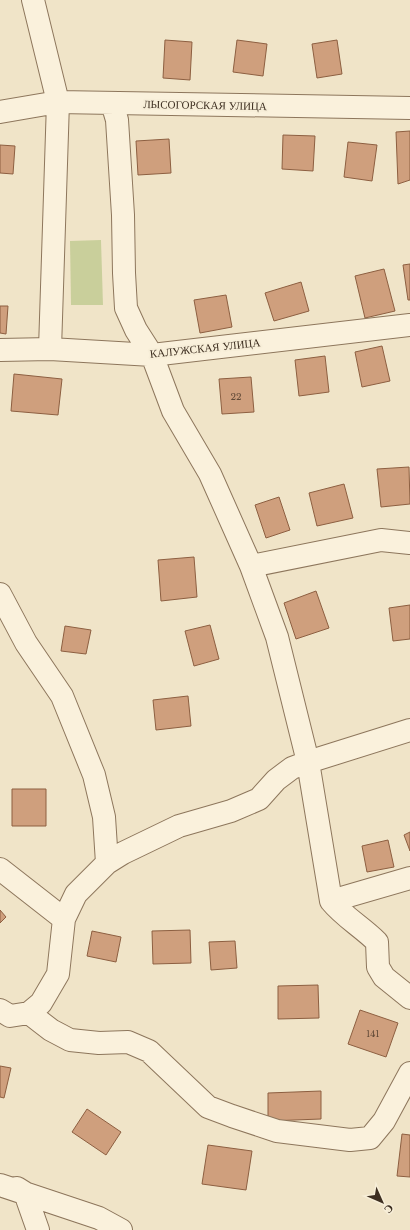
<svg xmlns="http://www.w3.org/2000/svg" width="410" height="1230" font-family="'Libre Baskerville',serif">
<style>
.green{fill:#c9cf9b}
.building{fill:#cf9f7d;stroke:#8d5f41}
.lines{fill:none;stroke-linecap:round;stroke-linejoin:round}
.minor-casing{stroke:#8d765c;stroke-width:24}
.minor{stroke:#faf1dc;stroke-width:22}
.labels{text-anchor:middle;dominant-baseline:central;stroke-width:4;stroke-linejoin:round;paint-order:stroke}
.number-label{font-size:9px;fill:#624a37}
.street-label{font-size:11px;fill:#3d2e20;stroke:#f7eed8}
</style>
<rect width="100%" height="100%" fill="#f0e4c8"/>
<path class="green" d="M101 240 103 305H71L70 241Z"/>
<path class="building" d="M165 40 192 42 190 80 163 78Z
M237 40 267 44 263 76 233 72Z
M337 40 342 74 317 78 312 44Z
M410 131V180L398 184 396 132Z
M283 135 315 136 313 171 282 169Z
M169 139 171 173 138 175 136 141Z
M348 142 377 145 372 181 344 177Z
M0 145 15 146 13 174 0 173Z
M410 264V300H408L403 265Z
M384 269 395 311 365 318 355 276Z
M301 282 309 311 274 321 265 293Z
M226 295 232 327 200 333 194 300Z
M0 306H8L6 334 0 333Z
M382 346 390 381 362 387 355 352Z
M325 356 329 392 299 396 295 360Z
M14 374 62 379 58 415 11 411Z
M251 377 254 412 222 414 219 379Z
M409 467 410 504 381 507 377 469Z
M344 484 353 518 317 526 309 493Z
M279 497 290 530 266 538 255 505Z
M194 557 197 597 161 601 158 560Z
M316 591 329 628 296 639 284 603Z
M410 605V639L393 641 389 608Z
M210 625 219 659 194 666 185 631Z
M65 626 91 630 86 654 61 651Z
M188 696 191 726 156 730 153 700Z
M12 789H46V826H12Z
M410 832V851L404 835Z
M388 840 394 867 367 872 362 846Z
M0 910 6 917 0 923Z
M190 930 191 963 153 964 152 931Z
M92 931 121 937 116 962 87 956Z
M235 941 237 968 211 970 209 942Z
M318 985 319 1018 278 1019V986Z
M360 1010 398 1023 386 1057 348 1044Z
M0 1066 11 1068 4 1098 0 1097Z
M321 1091V1119L268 1121V1093Z
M87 1109 121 1132 106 1155 72 1132Z
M402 1134 410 1135V1177L397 1176Z
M208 1145 252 1151 246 1190 202 1184Z"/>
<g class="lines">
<defs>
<path id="minor" d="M33 0 58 102 50 349
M112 103 117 120 123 215 124 273 126 308 136 330 152 355 173 411 210 474 251 566 277 637 308 762 331 901C344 917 362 927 377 942L378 967 384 977 410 998
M0 112 58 102 410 108
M0 350 50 349 152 355 410 325
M251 566 381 540 410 543
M0 594 26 643 62 696 94 775 104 817 107 863
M0 869 64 919
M331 901 410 878
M0 1010 10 1016 29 1013 41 1003 58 974 64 919 76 894 107 863 123 853 179 826 231 811 259 799 276 780 292 768 308 762 410 730
M29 1013 51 1030 70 1040 99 1043 128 1042 149 1051 208 1107 232 1116 277 1131 350 1140 370 1138 384 1121 410 1073
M0 1185 99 1218 121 1230
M17 1188 25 1193 38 1230"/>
</defs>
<use href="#minor" class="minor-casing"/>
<use href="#minor" class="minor"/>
</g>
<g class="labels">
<g class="number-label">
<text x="236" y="396">22</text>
<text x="373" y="1033">141</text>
</g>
<g class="street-label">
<text transform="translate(205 105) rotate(1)">ЛЫСОГОРСКАЯ УЛИЦА</text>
<text transform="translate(205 348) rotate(-6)">КАЛУЖСКАЯ УЛИЦА</text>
</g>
</g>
<g transform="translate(382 1202) rotate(135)" stroke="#f7eed8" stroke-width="3" paint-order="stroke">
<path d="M0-3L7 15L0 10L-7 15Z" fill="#3d2e20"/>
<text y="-6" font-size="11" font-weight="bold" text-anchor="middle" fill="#3d2e20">С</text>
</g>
</svg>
